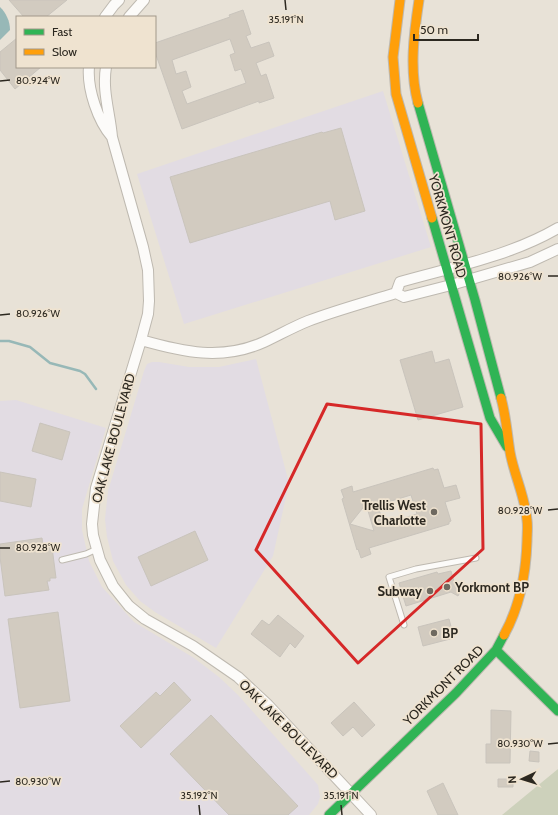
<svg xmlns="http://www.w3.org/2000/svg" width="558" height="815" font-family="Cabin,sans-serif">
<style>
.industrial{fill:#e2dce3}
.green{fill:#cdd1bb}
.water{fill:#97b8b7}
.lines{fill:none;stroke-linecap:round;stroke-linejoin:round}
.stream{stroke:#97b8b7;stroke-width:2.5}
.building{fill:#d2cbc0;stroke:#c9c4bc;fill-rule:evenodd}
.lane-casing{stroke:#beb9b0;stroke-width:7}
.street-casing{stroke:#beb9b0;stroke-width:12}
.fast-casing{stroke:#beb9b0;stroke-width:11}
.slow-casing{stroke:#beb9b0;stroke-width:11}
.lane{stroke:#fcfbf9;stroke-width:5}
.street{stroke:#fcfbf9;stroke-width:10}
.fast{stroke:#30b455;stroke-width:9}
.slow{stroke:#ff9f0a;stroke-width:9}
.marked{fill:none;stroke:#d62828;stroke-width:3;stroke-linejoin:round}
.ticks{fill:none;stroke:#2c2820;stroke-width:1.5}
.poi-dot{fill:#6e6960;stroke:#efe3d0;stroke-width:1.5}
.labels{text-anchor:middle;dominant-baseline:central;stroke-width:3.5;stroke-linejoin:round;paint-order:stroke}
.street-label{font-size:13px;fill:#2c2820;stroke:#efe3d0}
.poi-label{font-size:13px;font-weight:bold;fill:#2c2820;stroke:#efe3d0;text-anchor:end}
.ticks-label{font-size:10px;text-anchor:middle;fill:#2c2820;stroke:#efe3d0;stroke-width:3.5;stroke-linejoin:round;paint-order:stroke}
</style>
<rect width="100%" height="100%" fill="#e8e2d7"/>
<path class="industrial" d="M383 91 431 247 184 324 137 174Z
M256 359 289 483 273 556 216 648 155 612 140 601 126 585 113 561 107 537 105 519 108 491 144 371 147 364 152 362H159L189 367H219Z
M16 400 106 428 82 509V530L89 561 102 587 134 622 194 658 219 677 238 695 318 785 320 797 318 804 309 815H0V401Z"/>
<path class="green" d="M558 769V815H502Z"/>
<path class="water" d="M0 7C6 13 10 21 10 30L0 40Z"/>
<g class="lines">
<path class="stream" d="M0 341H9L30 347 50 363 80 371 85 374 96 389"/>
</g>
<path class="building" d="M9 0H67L46 17H24Z
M243 10 251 34 246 36 251 48 269 42 274 56 256 63 261 76 266 74 274 98 259 103V101L182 129 155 52V43L230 17 229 15ZM230 39 235 53 230 55 235 71 241 69 246 83 187 104 182 91 191 87 186 71 176 74 172 60Z
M17 38V67H41L15 89 0 70V52Z
M341 128 365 211 335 220 330 201 190 243 170 177 322 132 323 133Z
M432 351 435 363 449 359 463 407 418 420 400 360Z
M40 423 70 432 62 460 32 451Z
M433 468 434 470 438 469 444 488 456 485 460 498 445 502 451 521 449 522V524L369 548 371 554 361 558 358 549 357 550 342 499 344 498 341 490 352 486 353 492ZM411 495 417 514 383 524 378 505ZM366 504 374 531 350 524Z
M0 472 36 479 31 507 0 501Z
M195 531 208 560 151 586 138 557Z
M42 538 43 547 45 546V548L52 547 56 578H50V581H47L49 590 5 596 0 557V544Z
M451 571 455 585 462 588 458 596 451 592 406 606 399 583 437 572 438 574Z
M58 612 70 701 20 708 8 619Z
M278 615 304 636 295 648 290 643 280 657 251 634 262 620 269 625Z
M449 619 454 638 423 646 418 627Z
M174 682 191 700 141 748 120 726 156 692 160 696Z
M354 702 375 725 362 737 353 727 343 736 331 723Z
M491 710 511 711 510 763H486V744H491Z
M211 715 298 806 288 815H229L170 754Z
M530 751 539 752V762L529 761Z
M498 779H513V787H498Z
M443 783 458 815H438L427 791Z"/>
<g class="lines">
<defs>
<path id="lane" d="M62 560 86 554 97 549
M404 625 389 577 416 569 476 558"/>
<path id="street" d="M105 17 114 5 119 0
M129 17 144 0
M89 67C87 89 98 121 112 137
M106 67C102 91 110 113 112 137L143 247 148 270 149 301 148 314 141 340 96 488 92 524 93 535 100 560 113 586 129 606 145 619 193 646 238 677 268 705 371 815
M558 228C510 256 453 267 400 282L396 293 404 297 451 285 530 262 558 249
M141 340C183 352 222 361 264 342 279 335 293 327 308 321 337 310 367 302 396 293"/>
<path id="fast" d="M418 103 475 300 501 398
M432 218 490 418 507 447
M496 650 558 711
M329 815 456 693 496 650 504 635"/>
<path id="slow" d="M400 0 393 57 396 94 432 218
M418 103C409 70 414 33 419 0
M501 398C506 416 507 433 510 452 514 475 525 496 527 520 528 527 527 534 527 541 526 574 520 606 504 635"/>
</defs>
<use href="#lane" class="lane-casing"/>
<use href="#street" class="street-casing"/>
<use href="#fast" class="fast-casing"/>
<use href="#slow" class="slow-casing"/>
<use href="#lane" class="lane"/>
<use href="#street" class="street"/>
<use href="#fast" class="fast"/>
<use href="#slow" class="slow"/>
</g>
<path class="marked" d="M327 404 481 424 483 549 358 663 256 550Z"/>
<path class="ticks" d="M285 0 286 10M0 81 10 80M548 276H558M0 315 10 314M548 510 558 509M0 548H10M548 744 558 743M0 782 10 781M199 805 200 815M341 805 342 815"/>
<g class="poi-dot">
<circle cx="434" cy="512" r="4"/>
<circle cx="447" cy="587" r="4"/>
<circle cx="430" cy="591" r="4"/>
<circle cx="434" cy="633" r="4"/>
</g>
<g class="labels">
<g class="street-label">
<text transform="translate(448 226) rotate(74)">YORKMONT ROAD</text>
<text transform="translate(113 438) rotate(-75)">OAK LAKE BOULEVARD</text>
<text transform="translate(443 685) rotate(-45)">YORKMONT ROAD</text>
<text transform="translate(289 729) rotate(45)">OAK LAKE BOULEVARD</text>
</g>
<g class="poi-label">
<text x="426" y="505">Trellis West<tspan x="426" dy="15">Charlotte</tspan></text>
<text x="455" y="587" text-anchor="start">Yorkmont BP</text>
<text x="422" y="591">Subway</text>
<text x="442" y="633" text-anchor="start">BP</text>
</g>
</g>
<g class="ticks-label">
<text x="286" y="23">35.191°N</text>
<text x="38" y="84">80.924°W</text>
<text x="520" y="280">80.926°W</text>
<text x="38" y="317">80.926°W</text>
<text x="520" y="514">80.928°W</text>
<text x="38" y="551">80.928°W</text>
<text x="520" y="747">80.930°W</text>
<text x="38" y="785">80.930°W</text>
<text x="199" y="799">35.192°N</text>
<text x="341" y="799">35.191°N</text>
</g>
<rect x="16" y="16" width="140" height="52" fill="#efe3d0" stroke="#a1988a"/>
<rect x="24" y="29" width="20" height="6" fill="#30b455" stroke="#a1988a"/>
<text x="52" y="36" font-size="12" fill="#2c2820">Fast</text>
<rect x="24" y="49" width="20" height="6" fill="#ff9f0a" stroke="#a1988a"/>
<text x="52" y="56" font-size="12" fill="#2c2820">Slow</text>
<g transform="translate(522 779) rotate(266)" stroke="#efe3d0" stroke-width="3" paint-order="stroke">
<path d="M0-3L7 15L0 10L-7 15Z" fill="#2c2820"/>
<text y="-6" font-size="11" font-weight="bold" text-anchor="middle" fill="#2c2820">N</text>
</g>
<path d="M414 34v6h64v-6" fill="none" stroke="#2c2820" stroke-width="2"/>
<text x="420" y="34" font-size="12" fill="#2c2820" stroke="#efe3d0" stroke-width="3" paint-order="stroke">50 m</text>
</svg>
